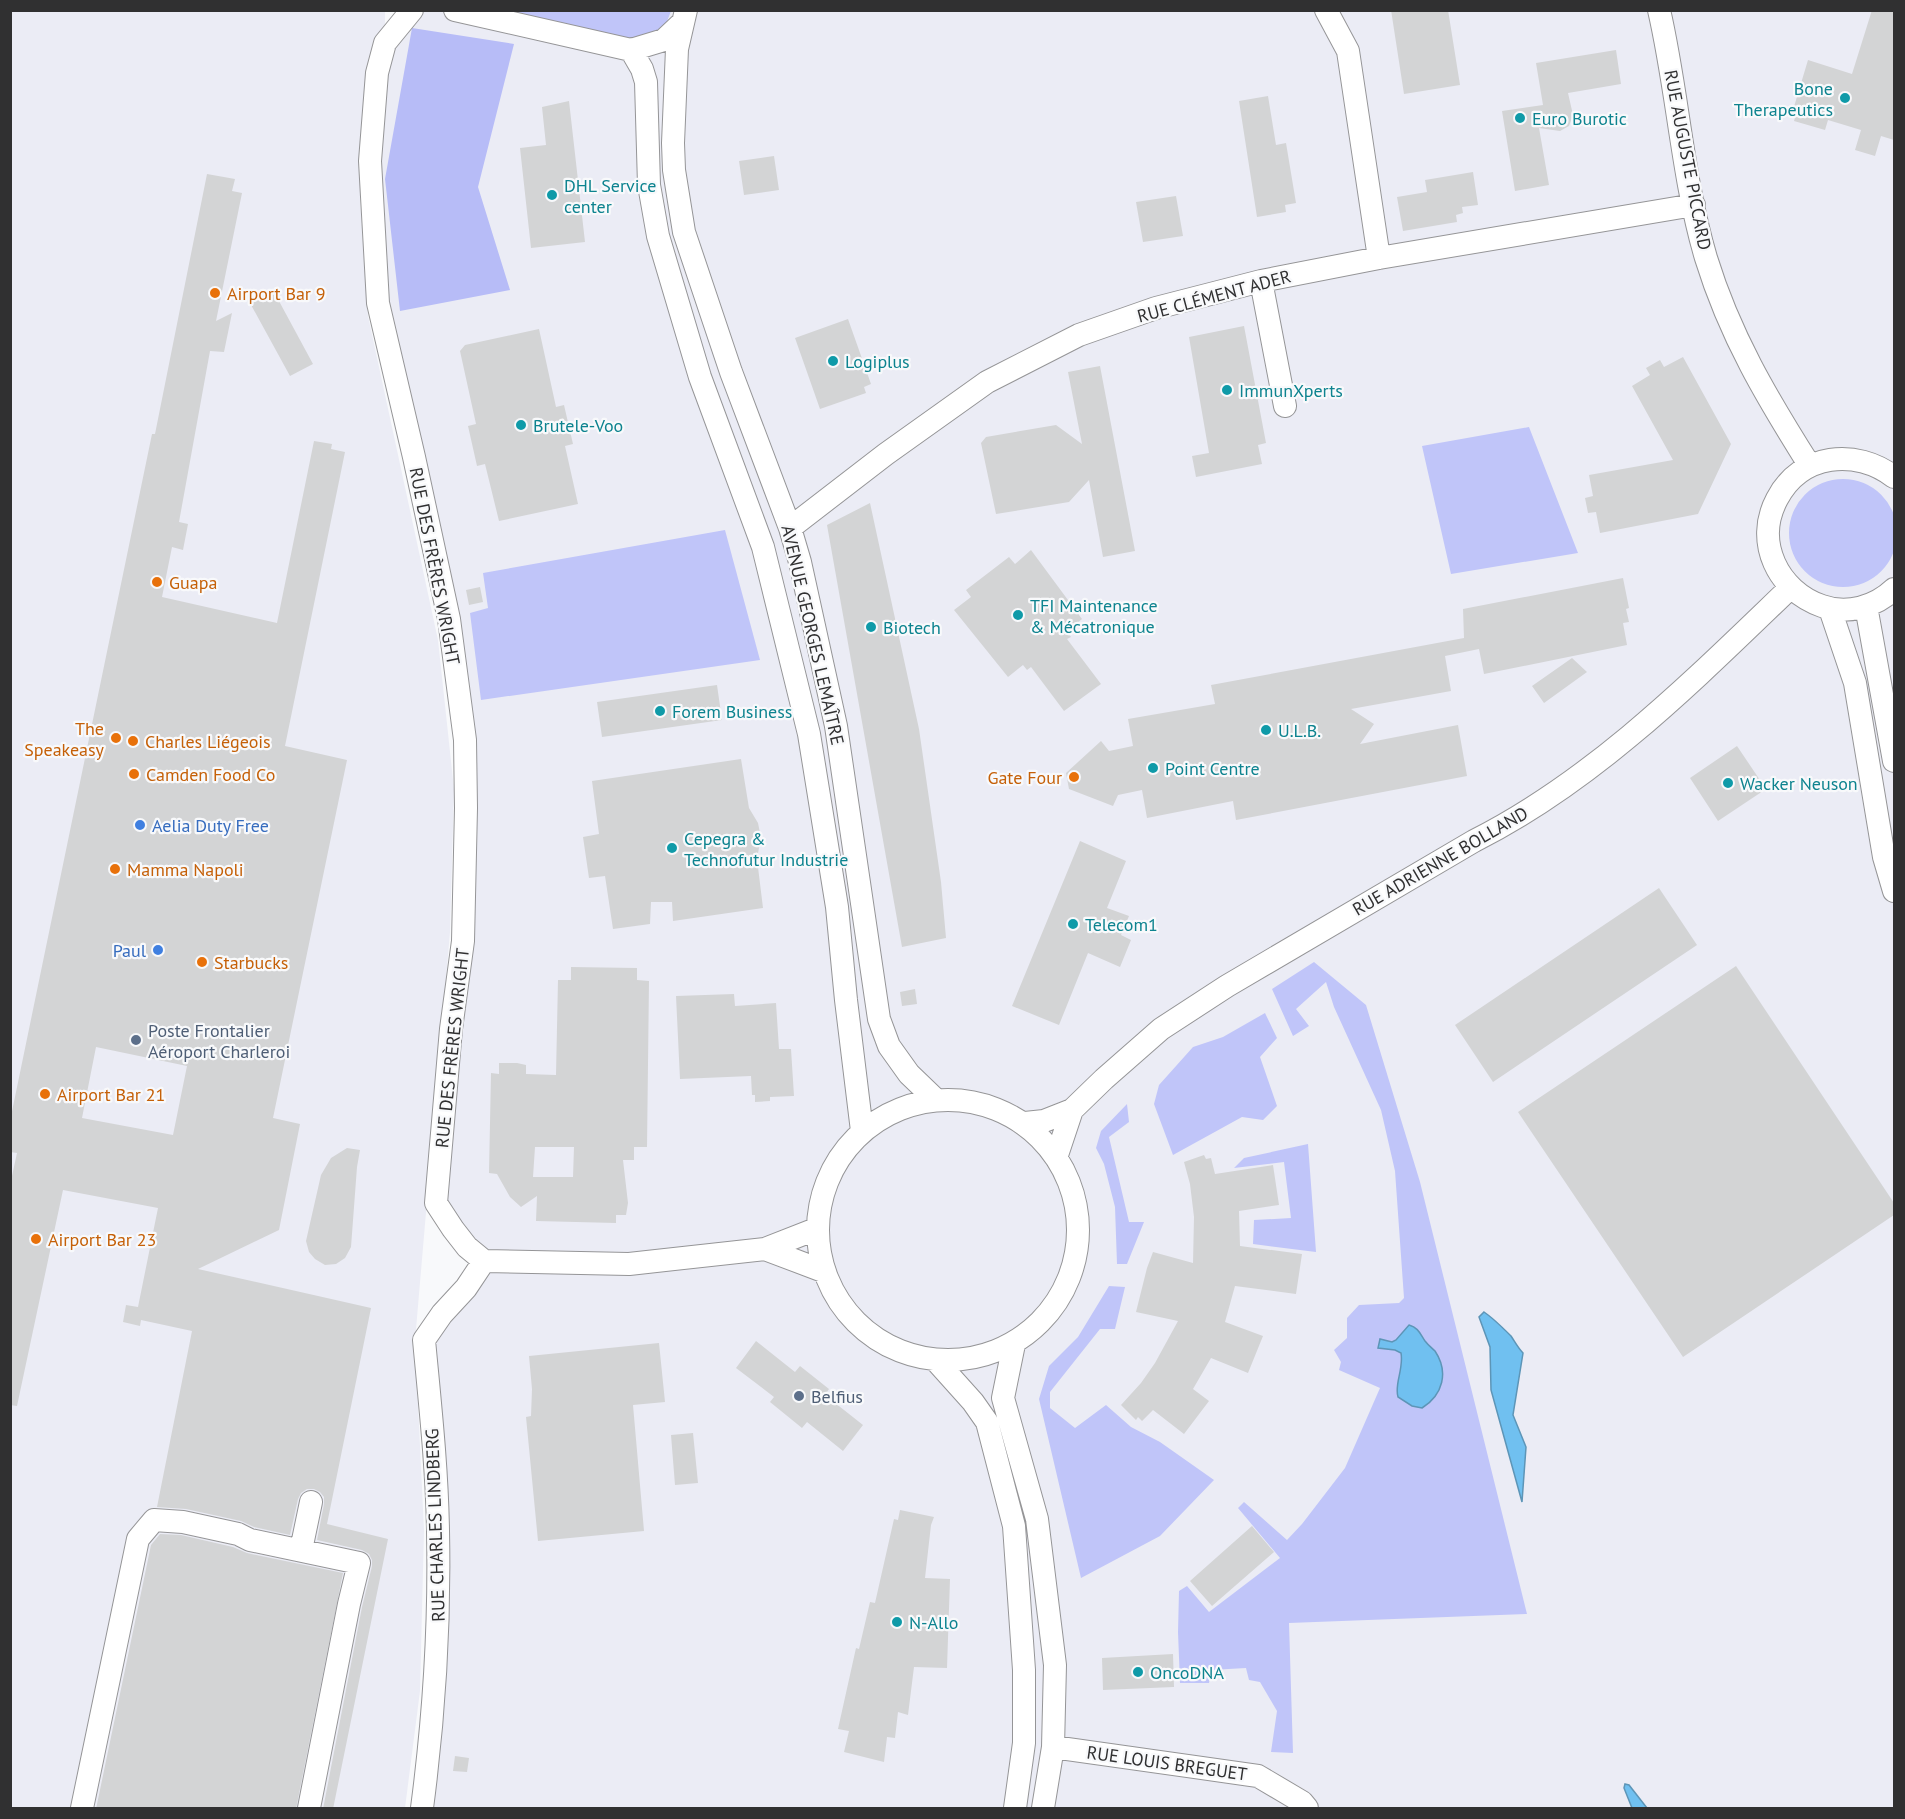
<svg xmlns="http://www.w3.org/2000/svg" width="1905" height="1819" font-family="'PT Sans',sans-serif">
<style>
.built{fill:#ebecf5}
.green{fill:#c0c5f9}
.forest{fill:#b7bcf7}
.water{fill:#70c0f0;stroke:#5d95b7;stroke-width:1.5}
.building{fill:#d3d4d5;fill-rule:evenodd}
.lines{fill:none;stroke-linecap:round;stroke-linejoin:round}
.minor-casing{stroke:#959597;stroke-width:24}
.minor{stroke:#fff;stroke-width:22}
.culture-dot{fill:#0f9aa8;stroke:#f8f9fb;stroke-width:2}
.food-dot{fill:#e8710a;stroke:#f8f9fb;stroke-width:2}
.shop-dot{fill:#3f7fe0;stroke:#f8f9fb;stroke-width:2}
.service-dot{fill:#5c6f8a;stroke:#f8f9fb;stroke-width:2}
.labels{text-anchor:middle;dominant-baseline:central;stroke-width:4.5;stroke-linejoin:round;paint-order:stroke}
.culture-label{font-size:18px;fill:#0d838f;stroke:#f8f9fb;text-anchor:start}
.street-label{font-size:18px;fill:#303031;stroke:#f8f9fb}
.food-label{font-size:18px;fill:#c56008;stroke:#f8f9fb;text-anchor:start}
.shop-label{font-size:18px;fill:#366cbe;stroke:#f8f9fb;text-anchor:start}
.service-label{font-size:18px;fill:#4e5e75;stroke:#f8f9fb;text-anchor:start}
</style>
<rect width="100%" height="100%" fill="#f8f9fb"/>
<path class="built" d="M412 10 1894 11V1808H422L437 1653 424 1340 484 1261 436 1203 465 740 378 303 366 106 360 198 368 316 438 640 454 789 450 932 415 1341 424 1530 420 1691 405 1808H11V11H385V42Z"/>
<path class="green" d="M495 11H671L666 24 655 34 636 39 584 30Z
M1529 427 1578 553 1451 574 1422 446Z
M1789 533a54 54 0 1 1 108 0a54 54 0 1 1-108 0Z
M725 530 760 660 481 700 470 613 488 608 483 573Z
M1314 962 1366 1005 1420 1182 1527 1614 1289 1623 1293 1753 1271 1752 1277 1711 1260 1682 1249 1680 1246 1668 1211 1670 1209 1683H1180L1178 1632 1179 1591 1187 1586 1209 1612 1280 1558 1238 1508 1244 1502 1287 1540 1302 1524 1345 1468 1380 1388 1339 1370 1341 1362 1334 1350 1347 1338V1318L1359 1305 1399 1303 1404 1298 1395 1171 1381 1110 1334 1007 1326 982 1296 1009 1309 1026 1293 1036 1272 989Z
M1265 1013 1277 1038 1260 1057 1277 1106 1263 1120 1242 1117 1173 1155 1154 1104 1159 1085 1193 1047 1223 1037Z
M1127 1104 1129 1122 1109 1137 1129 1222H1144L1127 1264H1117L1115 1207 1104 1164 1096 1148 1101 1131Z
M1308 1144 1316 1252 1253 1244 1254 1220 1291 1218 1284 1162 1234 1168 1244 1158Z
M1109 1286 1125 1287 1115 1329H1100L1050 1392V1408L1075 1428 1106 1405 1131 1427 1160 1442 1214 1480 1160 1536 1081 1578 1039 1399 1049 1366 1078 1337Z"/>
<path class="forest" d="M412 28 514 44 478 187 510 290 400 311 385 179Z"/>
<path class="water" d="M1484 1312C1490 1316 1505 1330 1511 1336 1515 1342 1518 1348 1523 1353L1513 1415 1526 1447 1522 1502 1491 1390 1490 1347 1479 1317Z
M1409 1325C1419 1328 1420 1334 1425 1341 1428 1345 1432 1348 1435 1351 1449 1372 1443 1395 1422 1408L1412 1406 1398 1397C1394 1384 1404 1369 1401 1353L1395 1350 1378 1348 1380 1339 1392 1342 1396 1340Z
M1625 1784 1629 1785 1647 1808H1632L1624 1788Z"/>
<path class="building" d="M1391 10H1448L1460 85 1404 94Z
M1872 10H1894V140L1881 136 1875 156 1855 150 1861 130 1828 120 1825 130 1794 121 1797 111 1793 110 1808 60 1852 74Z
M1616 50 1621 84 1568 93 1573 115 1569 126 1560 131 1539 128 1549 185 1515 191 1502 111 1543 105 1536 63Z
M1268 96 1276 145 1286 143 1296 203 1285 205 1286 212 1257 217 1239 101Z
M569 101 585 242 531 248 520 148 546 145 542 107Z
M774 156 779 190 744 195 739 161Z
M1473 172 1478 205 1462 207 1463 213 1456 215 1457 222 1403 231 1397 197 1427 192 1425 180Z
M207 174 235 179 232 191 242 193 216 321 232 313 224 352 210 351 179 522 188 524 183 550 172 547 162 597 277 623 314 441 332 444 331 449 345 452 285 746 347 760 273 1118 300 1124 279 1230 198 1269 371 1308 327 1524 388 1539 333 1809H323L362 1607 372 1566V1560L369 1554 362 1550 317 1540 324 1504V1497L320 1492 314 1489H307L301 1493 298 1499 290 1535 254 1527 241 1521 186 1509 157 1507 192 1331 141 1320 140 1326 123 1322 126 1305 138 1307 158 1208 63 1190 17 1406 10 1405V1185L17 1153 10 1152V1121L152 434H155ZM96 1047 187 1066 173 1135 82 1118Z
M1176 196 1183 236 1143 242 1136 202Z
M273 290 313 364 290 376 250 303Z
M848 319 871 384 864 387 866 393 820 409 795 338Z
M1244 326 1266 443 1258 445 1262 464 1196 477 1192 456 1209 453 1189 337Z
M539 329 556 407 564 405 573 444 565 446 578 504 499 521 485 464 477 466 468 426 476 424 460 351 465 345Z
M1683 357 1731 444 1698 514 1600 533 1596 512 1588 513 1585 498 1593 496 1589 475 1673 460 1632 386 1650 375 1646 368 1660 360 1664 367Z
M1100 366 1135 551 1103 557 1089 480 1069 502 996 514 981 443 986 437 1056 425 1082 444 1068 372Z
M870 503 919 729 941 882 946 938 902 947 827 525Z
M1031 550 1082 619 1067 631 1071 637 1067 639 1101 684 1064 711 1031 667 1027 670 1023 665 1008 677 954 610 971 597 966 590 1009 557 1015 564Z
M1623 578 1629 608 1626 609 1629 622 1623 623 1627 645 1484 674 1479 649 1445 656 1451 691 1351 709 1374 724 1360 744 1458 725 1467 776 1236 820 1233 801 1147 818 1142 790 1118 795 1113 806 1069 789 1066 773 1101 741 1109 751 1133 746 1128 719 1215 704 1211 685 1464 638 1463 609Z
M480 587 483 602 469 605 466 590Z
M1572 658 1587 672 1544 703 1532 686Z
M717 685 722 720 602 737 597 702Z
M1737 746 1766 789 1718 821 1690 778Z
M741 759 749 808 758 823 760 833V842L757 859 763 908 673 921 672 902H651L650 924 613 929 605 876 589 878 583 837 599 834 592 781Z
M1080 841 1126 861 1107 908 1129 916 1121 935 1131 940 1120 967 1088 953 1059 1025 1012 1006Z
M1659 888 1697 945 1493 1082 1455 1025Z
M1736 966 1894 1203V1215L1683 1357 1518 1112Z
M571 967 637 968V980L649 981 647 1147H634V1160H623L628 1203 626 1215H616V1223L536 1221 537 1196 521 1207 510 1197 497 1174 489 1173 491 1073 499 1074V1063H517L526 1065V1074L556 1075 558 980H571ZM535 1147H574L573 1177H533Z
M915 989 917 1004 902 1006 900 992Z
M734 994 735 1006 776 1003 779 1049H791L794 1096 770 1097V1101L755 1102V1095H752L751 1076 680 1079 676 996Z
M347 1148 360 1150 357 1167 351 1247 345 1258 336 1264 325 1265 315 1259 309 1252 306 1241 321 1175 331 1158Z
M1204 1155 1206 1159 1211 1158 1215 1174 1273 1165 1279 1205 1239 1211 1240 1246 1302 1254 1296 1294 1235 1286 1225 1322 1263 1336 1248 1373 1211 1358 1193 1389 1209 1401 1184 1434 1153 1410 1142 1421 1138 1417 1136 1420 1121 1405 1141 1383 1155 1363 1178 1321 1136 1312 1147 1268 1153 1252 1193 1263 1194 1217 1190 1184 1184 1162Z
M756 1341 795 1372 800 1366 829 1389 825 1395 863 1425 843 1451 807 1422 802 1428 770 1402 774 1397 736 1368Z
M659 1343 665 1402 633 1405 644 1531 538 1541 526 1417 531 1416 532 1389 529 1356Z
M693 1433 698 1483 675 1485 671 1435Z
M900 1510 934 1517 931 1525 925 1578 950 1579 947 1668 914 1667 908 1715 898 1712 895 1738 887 1737 884 1762 844 1752 849 1731 838 1729 856 1648 859 1649 870 1602 875 1603 894 1519 898 1520Z
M1252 1526 1274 1552 1212 1606 1190 1581Z
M160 1534 181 1535 233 1547 247 1553 343 1573 296 1809H96L151 1545Z
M1173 1654 1174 1687 1103 1690 1102 1658Z
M455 1756 469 1758 467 1772 453 1771Z"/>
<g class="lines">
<defs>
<path id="minor" d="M412 10 385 43 377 73 370 161 378 303 414 457 449 619 465 740 466 808 463 941 451 1029 436 1203 453 1229 467 1247 484 1261
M455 10 631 50 664 40 682 23
M686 10 677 49 673 143 674 170 684 232 731 372 790 528 800 562 836 726 879 1019 889 1046 909 1074 935 1099
M1326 10 1348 51 1379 258
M1659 10C1678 92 1682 177 1706 258 1730 336 1767 398 1810 466
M631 50 642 69 646 82 649 185 658 236 700 377 763 547 809 734 837 907 846 1000 862 1131
M1261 281 1285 406
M1894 477C1856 448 1801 453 1777 499 1754 542 1778 591 1822 606 1847 615 1875 607 1894 589
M790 528 886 454 987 382 1079 335 1156 308 1261 281 1379 258 1694 205
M1866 606 1894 761
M1830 609 1855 683 1884 857 1894 891
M818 1230a130 130 0 1 1 260 0a130 130 0 1 1-260 0Z
M1025 1123 1044 1121 1072 1110 1104 1079 1161 1029 1227 986 1474 841C1595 780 1693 681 1790 588
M1057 1155 1072 1110
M765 1249 823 1271
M484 1261 629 1264 765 1249 816 1229
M1014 1344 1003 1398 1037 1519 1055 1665 1053 1747 1043 1808
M938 1363 973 1402 987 1422 1014 1526 1024 1670V1743L1015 1808
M301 1550 311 1502
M1053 1747 1258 1776 1302 1802 1307 1808
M82 1808 138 1539 154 1520 183 1522 238 1534 250 1540 359 1563 349 1604 309 1808
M422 1808C434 1717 440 1624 438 1531 437 1467 430 1404 424 1340L442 1314 466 1288 484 1261"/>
</defs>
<use href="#minor" class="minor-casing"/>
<use href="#minor" class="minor"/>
</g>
<g class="culture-dot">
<circle cx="1845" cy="98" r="6"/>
<circle cx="1520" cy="118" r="6"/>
<circle cx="552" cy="195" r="6"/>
<circle cx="833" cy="361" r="6"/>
<circle cx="1227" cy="390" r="6"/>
<circle cx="521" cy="425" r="6"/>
<circle cx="1018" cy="615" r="6"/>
<circle cx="871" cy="627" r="6"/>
<circle cx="660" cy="711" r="6"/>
<circle cx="1266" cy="730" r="6"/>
<circle cx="1153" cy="768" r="6"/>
<circle cx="1728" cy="783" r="6"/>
<circle cx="672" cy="848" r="6"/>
<circle cx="1073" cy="924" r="6"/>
<circle cx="897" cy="1622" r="6"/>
<circle cx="1138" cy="1672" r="6"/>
</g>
<g class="food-dot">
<circle cx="215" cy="293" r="6"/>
<circle cx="157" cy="582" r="6"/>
<circle cx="116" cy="738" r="6"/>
<circle cx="133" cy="741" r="6"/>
<circle cx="134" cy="774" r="6"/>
<circle cx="1074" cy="777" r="6"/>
<circle cx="115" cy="869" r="6"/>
<circle cx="202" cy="962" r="6"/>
<circle cx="45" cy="1094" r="6"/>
<circle cx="36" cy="1239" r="6"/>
</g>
<g class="shop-dot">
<circle cx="140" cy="825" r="6"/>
<circle cx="158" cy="950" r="6"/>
</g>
<g class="service-dot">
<circle cx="136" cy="1040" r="6"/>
<circle cx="799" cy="1396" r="6"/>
</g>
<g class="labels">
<g class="culture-label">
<text x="1833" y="88" text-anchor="end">Bone<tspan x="1833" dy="21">Therapeutics</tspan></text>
<text x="1532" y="118">Euro Burotic</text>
<text x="564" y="185">DHL Service<tspan x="564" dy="21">center</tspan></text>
<text x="845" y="361">Logiplus</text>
<text x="1239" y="390">ImmunXperts</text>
<text x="533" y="425">Brutele-Voo</text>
<text x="1030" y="605">TFI Maintenance<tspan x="1030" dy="21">&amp; Mécatronique</tspan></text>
<text x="883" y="627">Biotech</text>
<text x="672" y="711">Forem Business</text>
<text x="1278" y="730">U.L.B.</text>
<text x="1165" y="768">Point Centre</text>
<text x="1740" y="783">Wacker Neuson</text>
<text x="684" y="838">Cepegra &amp;<tspan x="684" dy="21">Technofutur Industrie</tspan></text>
<text x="1085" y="924">Telecom1</text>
<text x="909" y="1622">N-Allo</text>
<text x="1150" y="1672">OncoDNA</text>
</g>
<g class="street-label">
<text transform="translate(1688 160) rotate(79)">RUE AUGUSTE PICCARD</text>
<text transform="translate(1214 296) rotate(-15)">RUE CLÉMENT ADER</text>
<text transform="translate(435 566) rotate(79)">RUE DES FRÈRES WRIGHT</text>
<text transform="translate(813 635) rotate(77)">AVENUE GEORGES LEMAÎTRE</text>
<text transform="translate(1440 861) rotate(-30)">RUE ADRIENNE BOLLAND</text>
<text transform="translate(452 1048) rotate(-84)">RUE DES FRÈRES WRIGHT</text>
<text transform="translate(435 1525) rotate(-92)">RUE CHARLES LINDBERG</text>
<text transform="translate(1167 1763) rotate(8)">RUE LOUIS BREGUET</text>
</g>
<g class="food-label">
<text x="227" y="293">Airport Bar 9</text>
<text x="169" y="582">Guapa</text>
<text x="104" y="728" text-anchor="end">The<tspan x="104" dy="21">Speakeasy</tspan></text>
<text x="145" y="741">Charles Liégeois</text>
<text x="146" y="774">Camden Food Co</text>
<text x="1062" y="777" text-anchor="end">Gate Four</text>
<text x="127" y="869">Mamma Napoli</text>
<text x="214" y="962">Starbucks</text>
<text x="57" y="1094">Airport Bar 21</text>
<text x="48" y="1239">Airport Bar 23</text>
</g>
<g class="shop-label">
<text x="152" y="825">Aelia Duty Free</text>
<text x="146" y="950" text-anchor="end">Paul</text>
</g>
<g class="service-label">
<text x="148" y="1030">Poste Frontalier<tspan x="148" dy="21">Aéroport Charleroi</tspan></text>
<text x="811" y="1396">Belfius</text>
</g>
</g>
<rect width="1905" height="1819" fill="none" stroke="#303031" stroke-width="24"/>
</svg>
